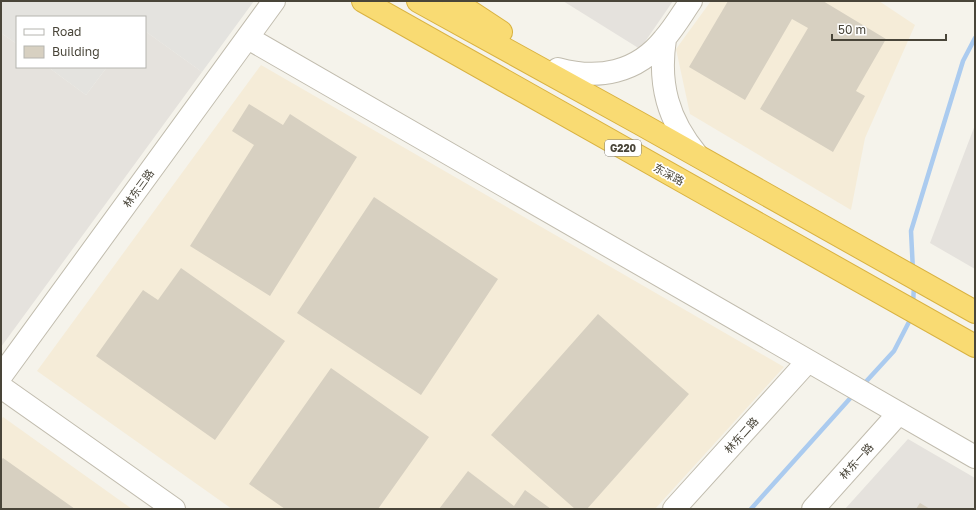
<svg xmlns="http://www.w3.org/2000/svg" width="976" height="510" font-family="'Golos Text','Noto Sans SC',sans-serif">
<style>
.commercial{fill:#f5ecd8}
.industrial{fill:#e5e2dd}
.parking{fill:#e4e3df}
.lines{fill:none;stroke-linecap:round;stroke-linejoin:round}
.stream{stroke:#abcbef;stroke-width:4.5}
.building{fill:#d7d0c1}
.minor-casing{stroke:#c1bcae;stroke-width:24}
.highway-casing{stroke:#d9b241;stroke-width:24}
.minor{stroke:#fff;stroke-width:22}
.highway{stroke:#f9db73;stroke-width:22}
.labels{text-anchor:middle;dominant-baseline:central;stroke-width:3.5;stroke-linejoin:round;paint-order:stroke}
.shield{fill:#fff;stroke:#807d74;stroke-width:1}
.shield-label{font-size:10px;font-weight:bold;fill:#494539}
.street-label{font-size:11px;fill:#494539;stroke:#fff}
</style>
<rect width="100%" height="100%" fill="#f5f3eb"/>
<path class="commercial" d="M711 1H879L915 25 865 138 851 210 690 114 676 49Z
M261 65 784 367 655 509H232L37 371Z
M3 417 132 509H1V420Z"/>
<path class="industrial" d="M563 1H673L640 49Z
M145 31 202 72 1 347V33L17 44V67H48L86 95 107 67H145Z
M975 125V269L930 243Z
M908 439 975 478V509H845Z"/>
<path class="parking" d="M1 1H254L202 72 145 31V17H17V44L1 33Z
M48 67H107L86 95Z"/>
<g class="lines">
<path class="stream" d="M913 271 911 231 963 61 975 38
M913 304 914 286
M862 386 894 351 910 320 911 316
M751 509 854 394"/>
</g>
<path class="building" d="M728 1H823L886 39 856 91 865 96 833 152 760 109 808 28 792 19 745 100 689 67Z
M249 104 283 125 290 114 357 157 270 296 190 246 254 145 232 131Z
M374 197 498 279 421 395 297 313Z
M181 268 285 341 215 440 96 356 143 290 158 300Z
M598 314 689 394 587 509H575L491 435Z
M331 368 429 437 378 509H285L249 484Z
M3 458 75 509H1V460Z
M468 471 514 506 525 490 551 509H439Z
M920 503 930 509H916Z"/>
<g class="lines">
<defs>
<path id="minor" d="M248 38 975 457
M665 39C658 84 668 120 697 155
M558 69C598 80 637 73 664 39 674 28 682 14 691 1
M1 376 274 1
M1 387 174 509
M674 509 808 361
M813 509 899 413"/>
<path id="highway" d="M363 1 975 346
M418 1 639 123 975 312
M454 1 501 32"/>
</defs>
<use href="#minor" class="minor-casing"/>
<use href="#highway" class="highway-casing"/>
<use href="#minor" class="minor"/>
<use href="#highway" class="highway"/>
</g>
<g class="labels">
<rect class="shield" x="605" y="140" width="36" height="16" rx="3"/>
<g class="shield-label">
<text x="623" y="148">G220</text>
</g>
<g class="street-label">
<text transform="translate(669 174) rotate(29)">东深路</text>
<text transform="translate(138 188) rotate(-54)">林东三路</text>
<text transform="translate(741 435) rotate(-48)">林东二路</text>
<text transform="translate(856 461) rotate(-48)">林东一路</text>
</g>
</g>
<rect width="976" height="510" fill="none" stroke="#494539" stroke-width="4"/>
<rect x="16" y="16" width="130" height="52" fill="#ffffff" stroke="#b6b5b0"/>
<rect x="24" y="29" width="20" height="6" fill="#ffffff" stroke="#b6b5b0"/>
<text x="52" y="36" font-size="12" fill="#494539">Road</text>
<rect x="24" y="46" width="20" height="12" fill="#d7d0c1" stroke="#b6b5b0"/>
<text x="52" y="56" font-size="12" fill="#494539">Building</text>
<path d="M832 34v6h114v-6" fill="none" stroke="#494539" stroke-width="2"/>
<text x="838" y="34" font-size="12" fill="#494539" stroke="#ffffff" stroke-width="3" paint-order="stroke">50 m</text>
</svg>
